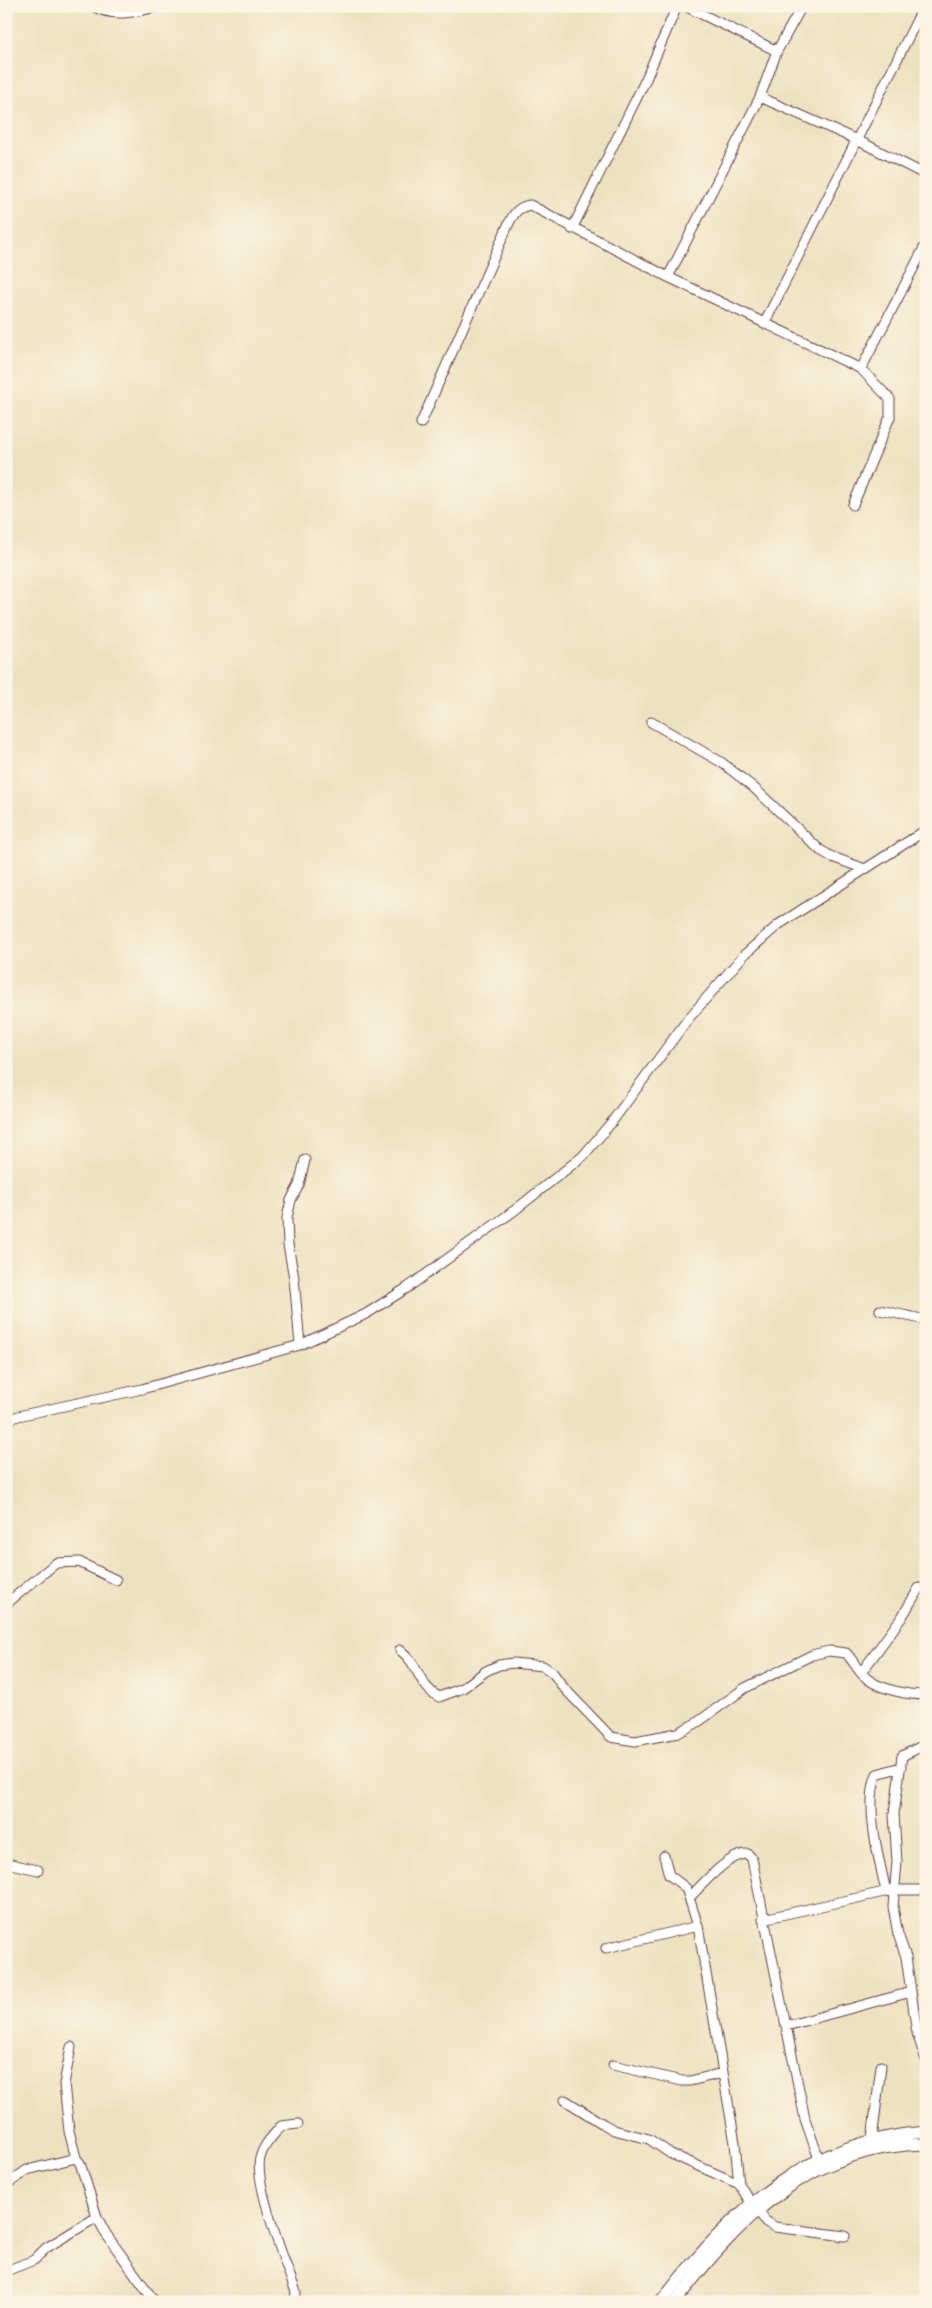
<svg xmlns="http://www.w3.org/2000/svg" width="932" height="2308" font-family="'Balsamiq Sans',sans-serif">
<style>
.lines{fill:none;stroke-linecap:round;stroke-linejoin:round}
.minor-casing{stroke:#623c41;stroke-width:11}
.major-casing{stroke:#623c41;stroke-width:13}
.minor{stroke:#fff;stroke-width:9}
.major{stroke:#fff;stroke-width:11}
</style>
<rect width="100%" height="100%" fill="#fcf5e5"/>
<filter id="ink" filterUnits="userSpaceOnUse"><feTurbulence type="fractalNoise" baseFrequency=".02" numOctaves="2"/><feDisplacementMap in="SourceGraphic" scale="10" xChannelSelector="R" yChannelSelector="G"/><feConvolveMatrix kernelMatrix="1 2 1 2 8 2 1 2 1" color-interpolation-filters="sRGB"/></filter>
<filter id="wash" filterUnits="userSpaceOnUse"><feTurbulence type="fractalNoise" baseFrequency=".0096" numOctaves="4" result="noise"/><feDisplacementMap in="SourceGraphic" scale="20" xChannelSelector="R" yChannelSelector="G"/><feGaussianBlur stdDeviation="1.12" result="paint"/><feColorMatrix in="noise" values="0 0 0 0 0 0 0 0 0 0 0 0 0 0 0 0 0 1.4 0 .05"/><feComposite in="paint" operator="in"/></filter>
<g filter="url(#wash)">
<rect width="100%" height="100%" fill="#ede2c0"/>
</g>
<g filter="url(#ink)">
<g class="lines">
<defs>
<path id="minor" d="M93 6C112 18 138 12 159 6
M685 6 777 51
M802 6 777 51 760 97 857 140 926 175
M572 229 646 79 677 6
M668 277 760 97
M764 324 924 6
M421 423 509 223C514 213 518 207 530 205L668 277 861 369 926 244
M853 505 890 417V399L861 369
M651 722 721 762 753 787 820 850 832 857 865 869
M880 1310 926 1320
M300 1345 294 1278 288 1245 287 1218 291 1200 299 1185 305 1160
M6 1421 18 1416 142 1389 300 1345 366 1314 407 1288 515 1210 583 1156 611 1123 688 1019 744 955 778 925 926 830
M6 1604 56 1563 79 1562 116 1580
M400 1650C420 1665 417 1685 439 1697L463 1688 486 1671 499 1665 513 1663 543 1666 553 1673 563 1687 611 1737 635 1741 678 1733 698 1722 745 1688 812 1655 829 1651 846 1653C853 1660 856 1668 863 1675 876 1689 907 1695 926 1695
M861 1673 902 1617 919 1588
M926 1744 902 1756 894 1814 897 1862 893 1907 898 1934 906 1957 917 2033 926 2060
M664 1856 669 1875 686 1888 698 1926 735 2143 739 2184 751 2203
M6 1863 38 1870
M886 1891C879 1860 864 1804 877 1774L901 1767
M690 1897C703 1884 729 1853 748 1854L752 1859 805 2119 819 2159
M763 1919 893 1890H926
M606 1948 698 1926
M786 2026 911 1992
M71 2047 64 2084 69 2131 76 2158
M613 2065 682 2081H690L722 2073
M565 2100 603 2124 614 2130 649 2139 671 2154 739 2184
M872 2140 881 2066
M6 2185 27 2170 76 2158 80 2163 97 2217 106 2234 155 2302
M758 2210 766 2222 775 2227 845 2236
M6 2271 34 2260 46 2248 97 2217
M295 2302 296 2292C286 2266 254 2182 260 2158 263 2145 273 2136 281 2126L298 2124"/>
<path id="major" d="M661 2302C731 2210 805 2141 926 2132
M675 2302C741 2217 810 2146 926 2144"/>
</defs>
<use href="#minor" class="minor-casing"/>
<use href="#major" class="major-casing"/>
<use href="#minor" class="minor"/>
<use href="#major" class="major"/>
</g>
</g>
<rect width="932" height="2308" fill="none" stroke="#fcf5e5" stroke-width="25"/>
</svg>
